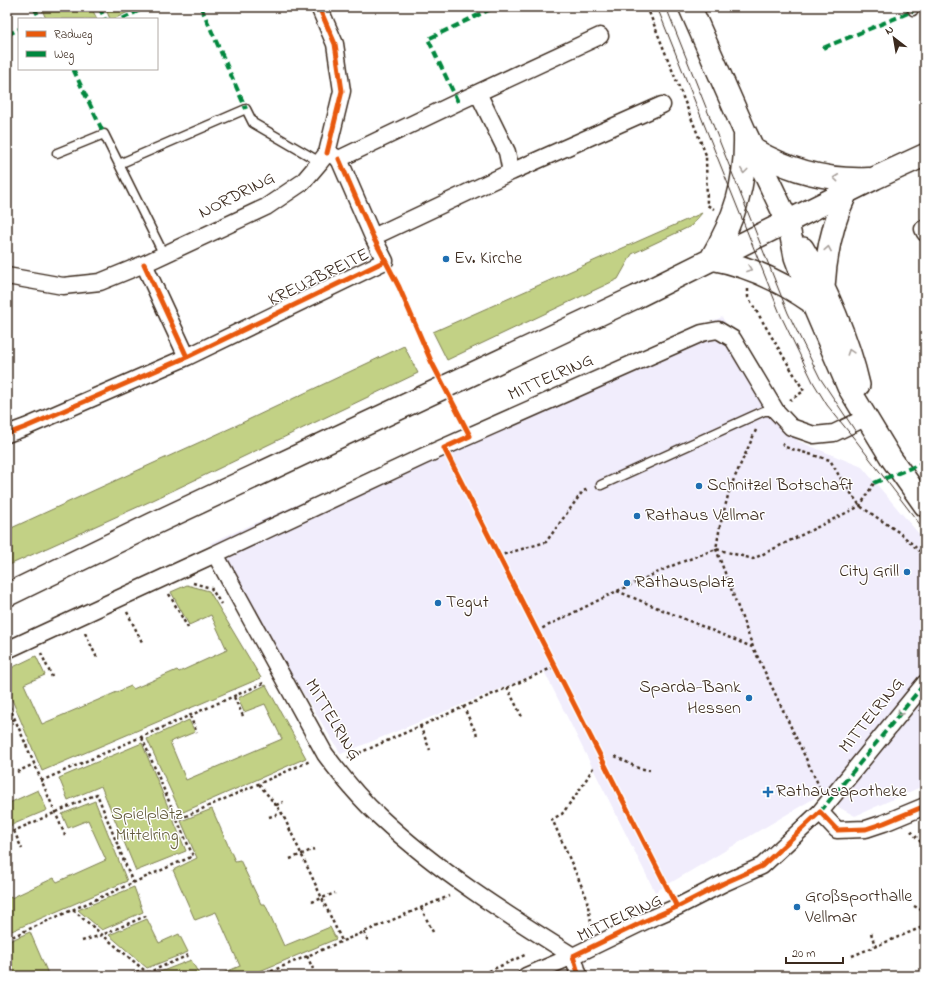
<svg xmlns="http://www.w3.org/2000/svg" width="932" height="983" font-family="'Indie Flower',sans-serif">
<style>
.built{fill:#f1edfc}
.green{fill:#c2d185;stroke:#7e7e52}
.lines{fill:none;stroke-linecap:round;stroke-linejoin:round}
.service-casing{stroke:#3b2a1e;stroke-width:11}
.minor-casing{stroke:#3b2a1e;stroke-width:19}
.tertiary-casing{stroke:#3b2a1e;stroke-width:24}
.secondary-casing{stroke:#3b2a1e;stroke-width:25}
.path{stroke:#3b2a1e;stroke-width:2.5;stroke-dasharray:3 3;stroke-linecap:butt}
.service{stroke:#fff;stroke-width:8}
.minor{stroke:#fff;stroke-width:16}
.tertiary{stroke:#fff;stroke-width:21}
.secondary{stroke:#fff;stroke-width:22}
.tram{stroke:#3b2a1e;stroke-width:1}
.quiet{stroke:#00873e;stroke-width:4;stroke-dasharray:8 4;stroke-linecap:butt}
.cycleway-casing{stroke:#fff;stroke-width:8}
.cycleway{stroke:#e8590c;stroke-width:5}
.oneway{stroke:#a79f9a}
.poi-dot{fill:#1f6fb2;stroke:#fff;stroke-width:1.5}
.labels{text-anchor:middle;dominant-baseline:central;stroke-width:3;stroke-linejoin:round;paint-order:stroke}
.street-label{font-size:18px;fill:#3b2a1e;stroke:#fff}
.poi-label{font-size:18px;fill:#3b2a1e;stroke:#fff;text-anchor:start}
.park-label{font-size:18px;fill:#645c3d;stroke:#fff}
</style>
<rect width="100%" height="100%" fill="#fff"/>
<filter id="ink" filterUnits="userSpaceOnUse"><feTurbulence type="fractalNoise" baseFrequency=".025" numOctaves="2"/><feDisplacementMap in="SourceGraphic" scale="8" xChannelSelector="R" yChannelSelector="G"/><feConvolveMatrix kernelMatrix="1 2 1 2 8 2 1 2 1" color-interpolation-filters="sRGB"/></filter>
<g filter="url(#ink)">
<path class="built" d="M722 317 798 441 862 467 925 541V785L855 816 818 796 655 892 544 671 341 754 210 543Z"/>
<path class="green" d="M41 7H91L97 19H46Z
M105 7H138L114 19H110Z
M702 213 691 226 632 254 618 279 447 360 433 332Z
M404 346 418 373 151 501 7 566V530L233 427Z
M187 585 209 591 261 678 42 771 7 688V670L36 656 45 675 24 684 42 724 131 686 133 689 177 670 179 672 227 650 211 615 189 625 171 592Z
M266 685 306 758 181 813 147 739 189 720 195 732 170 742 186 780 282 739 265 704 244 712 238 698Z
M142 743 186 851 136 871 101 786 68 800 59 778Z
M38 790 47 810 7 827V804Z
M95 801 127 881 7 933V895L11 898 54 878 57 882 106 860 88 820 68 828 62 814Z
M212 809 235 861 240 860 261 904H265L284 946 330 927 336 939 248 976H216L240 966 216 912 195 920 173 870 197 858 181 821Z
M134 887 143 912 102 930 78 910Z
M147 919 159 943 179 934 188 952 147 968 109 935Z
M30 932 49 976H7V942Z
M191 960 200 976H158L155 974Z"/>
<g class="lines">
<defs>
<path id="service" d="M911 7 913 11
M57 153 104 134 164 255
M119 164 246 109 253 123 320 162
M601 485 764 411H776"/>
<path id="minor" d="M478 93 507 152 511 172
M330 154 339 159 458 102 600 36
M925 228 923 229 925 233
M373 237 511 172 662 105
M144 264 187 357
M7 276 63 286 100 282 144 264 266 207 303 182 320 162 327 153 342 91 335 44 319 7
M7 434 26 427 187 357 385 261 373 237 339 159
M7 650 215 554
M820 812 837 830 866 829 884 823 925 806
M573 956C506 914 439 872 381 818 360 799 342 777 325 754L215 554 424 456 702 333 718 330 733 339 776 411 791 427 814 435 834 433 867 417
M573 956 579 976
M526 976 573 956 647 920 677 907 724 883 762 866 820 812 925 683"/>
<path id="tertiary" d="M788 222 795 257 812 303 848 387 891 458 925 506
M803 248C826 287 849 341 859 385
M711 259C749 266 781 281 812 303
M824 287C826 253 832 223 847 192"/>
<path id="secondary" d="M690 7 745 132 788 222
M754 150C790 171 828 181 869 179
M711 259C735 218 746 184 745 136
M7 595 153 524 636 297 875 178 925 155"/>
</defs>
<use href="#service" class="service-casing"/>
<use href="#minor" class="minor-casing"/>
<use href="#tertiary" class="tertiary-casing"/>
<use href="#secondary" class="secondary-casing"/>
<path class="path" d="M647 7 706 155 707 205 714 209
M393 276 399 287 431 361
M748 289V297L804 391 790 400
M756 430 730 488 720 526 716 549 753 647 819 786
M782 443 785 447 830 460 841 479 860 506 900 533 925 556
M451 463 669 892
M498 556 546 542 583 491 589 489
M193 583 211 588 221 604
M617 591 752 647
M169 594 188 628
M127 612 143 644
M537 631 617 591 674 565 716 549 753 559 860 506 874 483
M85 633 98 660
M41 653 52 677
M507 687 523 719
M234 697 243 716
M7 701 65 835
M463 706 477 735
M190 716 197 733
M7 723 15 719
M420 726 430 750
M142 738 177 820
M615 756 638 768 650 770
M348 758 554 667
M17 772 34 764
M41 781 266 682
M259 784 282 813 342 941
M276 805 283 802
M269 817 282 813
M14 831 22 849
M911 831 925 847
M7 834 97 794 133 883
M290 859 314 849
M312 902 335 893
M914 906 925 912
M421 908 433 932
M73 910 151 976
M592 927 586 896 552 819 562 814 583 785 594 766
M364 932 368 941
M871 933 875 946
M7 939 193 856 177 820 310 761
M82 941 102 935 148 915
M307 956 313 969
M852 956 925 926
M147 973 189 955
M125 976 142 970
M260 976 449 896
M478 976 525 955"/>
<use href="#service" class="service"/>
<use href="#minor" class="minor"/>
<use href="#tertiary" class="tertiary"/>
<use href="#secondary" class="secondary"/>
<path class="tram" d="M657 7 781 316 813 382 827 405 857 442 925 531
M666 7 788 313 820 378 856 432"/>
<path class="quiet" d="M34 7 40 19
M99 7 105 19
M201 7 246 109
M122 19 146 7
M7 35 19 29
M823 48 913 11
M75 69 74 71 104 134
M458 102 428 39 495 7
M874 483 925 462
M820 812 925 683"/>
<defs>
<path id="cycleway" d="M319 7 335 44 342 91 327 153
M339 159 373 237 399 287 431 361 470 436 444 448 677 907
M144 264 187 357
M7 434 26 427 187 357 385 261
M579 976 573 956 647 920 677 907 724 883 762 866 820 812 837 830 866 829 884 823 925 806"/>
</defs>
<use href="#cycleway" class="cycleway-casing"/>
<use href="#cycleway" class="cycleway"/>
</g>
<defs><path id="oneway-chevron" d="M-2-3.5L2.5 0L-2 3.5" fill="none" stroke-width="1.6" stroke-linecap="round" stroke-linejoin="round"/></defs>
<g class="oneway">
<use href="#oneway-chevron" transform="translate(744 171) rotate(97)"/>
<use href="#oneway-chevron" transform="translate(836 178) rotate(-174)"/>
<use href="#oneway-chevron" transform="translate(828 249) rotate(-80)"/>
<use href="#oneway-chevron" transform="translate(749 269) rotate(20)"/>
<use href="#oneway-chevron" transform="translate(850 352) rotate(-108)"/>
<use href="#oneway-chevron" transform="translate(900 713) rotate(129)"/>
</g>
</g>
<g class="poi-dot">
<circle cx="446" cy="259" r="4"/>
<circle cx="699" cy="486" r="4"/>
<circle cx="637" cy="516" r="4"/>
<circle cx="907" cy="572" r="4"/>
<circle cx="627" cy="583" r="4"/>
<circle cx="438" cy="603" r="4"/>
<circle cx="749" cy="698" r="4"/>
<path d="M766 786h4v4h4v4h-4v4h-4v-4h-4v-4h4z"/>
<circle cx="797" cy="907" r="4"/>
</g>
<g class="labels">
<g class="street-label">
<text transform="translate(237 196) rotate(-27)">NORDRING</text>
<text transform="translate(319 278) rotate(-26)">KREUZBREITE</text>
<text transform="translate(551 378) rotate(-24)">MITTELRING</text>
<text transform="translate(872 716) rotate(-51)">MITTELRING</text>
<text transform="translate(332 720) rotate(59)">MITTELRING</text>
<text transform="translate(620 919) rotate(-25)">MITTELRING</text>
</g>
<g class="poi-label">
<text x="454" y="259">Ev. Kirche</text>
<text x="707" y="486">Schnitzel Botschaft</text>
<text x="645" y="516">Rathaus Vellmar</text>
<text x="899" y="572" text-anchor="end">City Grill</text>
<text x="635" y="583">Rathausplatz</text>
<text x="446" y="603">Tegut</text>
<text x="741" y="688" text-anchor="end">Sparda-Bank<tspan x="741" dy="21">Hessen</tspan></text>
<text x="776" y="792">Rathausapotheke</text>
<text x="805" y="897">Großsporthalle<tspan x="805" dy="21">Vellmar</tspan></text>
</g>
<g class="park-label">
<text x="147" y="815">Spielplatz<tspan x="147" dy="21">Mittelring</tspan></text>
</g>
</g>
<rect width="932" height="983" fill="none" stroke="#fff" stroke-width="24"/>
<rect x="12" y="12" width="908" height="959" fill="none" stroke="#3b2a1e" stroke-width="1.5" filter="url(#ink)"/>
<rect x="18" y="18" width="140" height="52" fill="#ffffff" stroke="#b1aaa5"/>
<rect x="26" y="31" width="20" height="6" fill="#e8590c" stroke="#b1aaa5"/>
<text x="54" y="38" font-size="12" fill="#3b2a1e">Radweg</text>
<rect x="26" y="51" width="20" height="6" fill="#00873e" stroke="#b1aaa5"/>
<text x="54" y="58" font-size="12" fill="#3b2a1e">Weg</text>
<g transform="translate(894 38) rotate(329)" stroke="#ffffff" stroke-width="3" paint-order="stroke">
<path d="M0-3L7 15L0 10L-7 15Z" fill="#3b2a1e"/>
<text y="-6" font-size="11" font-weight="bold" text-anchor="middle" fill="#3b2a1e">N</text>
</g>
<path d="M786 957v6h57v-6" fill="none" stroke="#3b2a1e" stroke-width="2"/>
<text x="792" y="957" font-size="12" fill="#3b2a1e" stroke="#ffffff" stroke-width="3" paint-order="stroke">20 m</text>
</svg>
